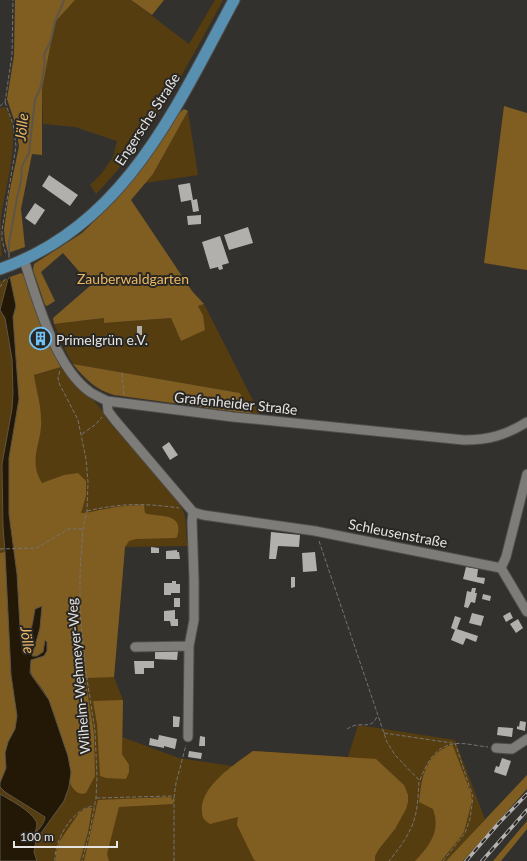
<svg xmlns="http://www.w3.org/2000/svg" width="527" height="861" font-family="Lato,sans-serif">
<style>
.green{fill:#553d10}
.forest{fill:#805d20}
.water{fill:#231806;stroke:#5d5548}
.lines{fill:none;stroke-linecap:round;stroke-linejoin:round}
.stream{stroke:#5d5548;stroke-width:2}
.building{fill:#b2b0ad}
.minor-casing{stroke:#4f4e4b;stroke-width:11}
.major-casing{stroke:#4f4e4b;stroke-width:13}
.path{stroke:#767472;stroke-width:1;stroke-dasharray:4 2;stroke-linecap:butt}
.minor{stroke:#7e7c79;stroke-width:9}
.major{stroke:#5890b1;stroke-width:11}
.rail-casing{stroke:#b5b3b1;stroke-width:3.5}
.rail{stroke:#292724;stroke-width:2;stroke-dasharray:6;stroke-linecap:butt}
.labels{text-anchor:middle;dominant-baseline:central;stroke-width:4;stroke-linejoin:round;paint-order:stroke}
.street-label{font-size:14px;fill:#e5e4e2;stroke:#292724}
.park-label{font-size:14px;fill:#ebb863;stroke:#292724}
.poi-label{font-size:14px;fill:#e5e4e2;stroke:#292724;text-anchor:start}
.water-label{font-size:15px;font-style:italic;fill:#edba65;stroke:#292724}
</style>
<rect width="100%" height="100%" fill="#33312e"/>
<path class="green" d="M75 0H131L189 44 215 0H223C186 68 150 139 96 194L90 185 102 173 113 157 117 141 75 127 43 124 42 89 55 22Z
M5 107C24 130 4 191 1 219 0 231 1 244 2 256L0 257V108Z
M188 111 198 175 145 183 153 174Z
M8 279 0 310 5 318 12 359 13 393 12 409 2 464 3 526 5 552 11 675 15 703 0 783V281Z
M204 304 260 414H252L240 393 73 364 67 354 54 324 104 318V323L171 318 181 341 203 315 198 306Z
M61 367 78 386 98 405 109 422 154 472 181 506 185 516 187 541H189V546L125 547 114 677 123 700 122 737 179 758 232 766 253 751 348 757 358 725 455 740 485 819 446 861H37L34 852 36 840 46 827 69 787 71 772 18 380Z
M0 787 5 792 45 816C45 823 39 830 34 834L25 810 0 794Z"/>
<path class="forest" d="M15 0H75L55 22 42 89V155L32 154 21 209 25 247 8 253 5 241 4 230 8 199 19 146 15 123 7 99 14 56Z
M131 0H164L152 15Z
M504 106 527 113V270L484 263Z
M184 109 188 111 153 174 131 200 192 291 204 304 198 306 203 315 205 330 181 341 171 318 104 323V318L54 324 53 318 91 285 63 253 41 272 55 301 47 306 45 305 33 270 34 264 82 233 114 202 137 175 160 143 179 113Z
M21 273 24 275 61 367 34 375C36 390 41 404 41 419 43 442 27 459 42 483L64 475 78 473 86 481V496L81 513C90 513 97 510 106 509 119 506 131 505 144 505L145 513 148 514C164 517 184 514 177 537L175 538 136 539 129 541 125 547 114 677 85 678 94 734 95 776 86 793C79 796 72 790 70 782 69 779 70 775 71 772 64 749 56 710 43 690 35 678 28 677 31 660L44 656 43 652 37 656H32L35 643V609C33 620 32 635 22 642L20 627 17 574 9 514V458L19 399 13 317 16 306 10 277Z
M73 364 240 393 252 414 114 395C96 390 85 379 73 364Z
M5 552 11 675 17 716 15 729 8 742 5 753 6 768 0 783V553Z
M123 700 122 754 129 765V772L126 779 106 778 100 776 97 724 93 701Z
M451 745 453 746 471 793 472 801 464 832 459 839 441 861H415C430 845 441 831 433 809L419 802C422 778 424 755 451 745Z
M253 751 376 759 404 785 408 795V802L406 809 395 829 379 849 375 856V861H256L254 860 237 825 238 817 210 824C205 821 202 818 202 812 199 787 235 764 253 751Z
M527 775V789L463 861H446Z
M170 797 174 801 173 804 119 807 107 854 109 861H84L98 800Z
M87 808H92L88 832 80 861H56V852L59 842 79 813Z
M527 821V829L501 861H493Z"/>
<path class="water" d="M10 277 16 306 13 317 19 399 9 458V514L17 574 20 627 23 642C32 635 33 620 35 609L42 606 40 628 32 656H37L43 652 45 640 47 642V651L44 656 31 660 30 673 49 700 68 756 71 772 69 787 64 801 36 840 34 852 37 861H0V794C10 800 30 810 36 821 38 825 36 829 35 833 39 830 45 822 45 817L5 792 0 787V783L6 768 5 753 8 742 15 729 17 716 11 675 5 552 3 526 2 464 12 409 13 393 12 359 5 318 0 310 8 279Z"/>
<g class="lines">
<path class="stream" d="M9 257V243L17 198 21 181 22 166 29 153 35 100 41 86 45 62 44 55 51 40 55 22 64 0"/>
</g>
<path class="building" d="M49 175 78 195 70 206 42 186Z
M190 183 193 200 197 199 199 211 193 212 191 200 181 202 178 185Z
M35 203 45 210 35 225 25 218Z
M201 215V224L188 225 187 216Z
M248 227 253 243 229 250 224 235Z
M220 236 229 263 222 265 223 269 219 270 218 267 210 269 202 242Z
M137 326H142V335H137Z
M44 332 48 341 37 345 34 336Z
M169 442 178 455 170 460 162 447Z
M271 532 300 535 299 547 278 546 276 559H269Z
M151 547 159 548V553H151Z
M177 550V552H179L180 559H166V551Z
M315 552 317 571 303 572 302 553Z
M466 567 478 569 477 577 485 578 484 584 463 579Z
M291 577H295V587L291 588Z
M172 581H176V584H180V593H171V595H164V583H172Z
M472 588H476L475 593H477L475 603 471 602 468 608 464 607 467 591 471 592Z
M483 594 491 596 490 601 482 599Z
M174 598H180V607H174Z
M175 610V619H178V626H171L170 621H164V611Z
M510 612 513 618 506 622 503 616Z
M472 613 484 616 481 626 469 623Z
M455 616 461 618 457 629 478 636 476 642 466 638 463 645 451 640 455 630 451 628Z
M518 619 523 628 516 633 510 624Z
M155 650 178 651 177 660 155 659Z
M134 661H154V668H144V674H135Z
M173 716 180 717 179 727H173Z
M520 721 526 722 525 731 517 729V726L519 727Z
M498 727 513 728 512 737 497 735Z
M159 735 177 739 175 749 164 746V748L149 745 150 738 158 740Z
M200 736 205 737V746H199Z
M189 751 202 753 201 759 188 757Z
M502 758 511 761 506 776 494 772 496 766 499 767Z"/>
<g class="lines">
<defs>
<path id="minor" d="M24 260C37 300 55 367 90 392 95 395 101 398 107 401L233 417 464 440C489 440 506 435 527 422
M107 401 108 411 114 419 193 512 203 515 315 531 501 568
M501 568 506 557 527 474
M501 568 527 612
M135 647 189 646
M188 737 189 646 194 620V580L192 521 193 512
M496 748 512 749 527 739"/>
<path id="major" d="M0 269C125 226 176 107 234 0"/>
</defs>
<use href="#minor" class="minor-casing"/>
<use href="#major" class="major-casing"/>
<path class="path" d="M5 102 13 124 16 146 2 230V240L6 255
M0 106 5 102 12 55 13 0
M0 287 6 278
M60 371 58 378 59 383 78 420 86 459 88 482 87 511 83 529 80 572V612L85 666 95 731 97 777 96 798 90 831 82 861
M122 373 124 396
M82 434 96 424 102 417
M87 511C122 503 144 503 179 508
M319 541 387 742 395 755 419 780C418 797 418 815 410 830 405 841 397 851 389 861
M0 549 37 548 68 529H82
M347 729C349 728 352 726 356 725 365 724 373 728 377 716
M384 733 452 743
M420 780C426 765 434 747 453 744 463 742 477 746 488 747
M96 798 171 796 174 799V861
M174 798 176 783 186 745
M55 861C54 841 72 808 94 806
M443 861 465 833 470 819 473 797 455 743"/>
<use href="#minor" class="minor"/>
<use href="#major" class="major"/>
<defs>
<path id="rail" d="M466 861 498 824 527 794
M482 861 527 810"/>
</defs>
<use href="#rail" class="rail-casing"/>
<use href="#rail" class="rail"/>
</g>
<defs>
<symbol id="building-ring" viewBox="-11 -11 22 22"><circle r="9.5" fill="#292724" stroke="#72c1f5" stroke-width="1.5"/><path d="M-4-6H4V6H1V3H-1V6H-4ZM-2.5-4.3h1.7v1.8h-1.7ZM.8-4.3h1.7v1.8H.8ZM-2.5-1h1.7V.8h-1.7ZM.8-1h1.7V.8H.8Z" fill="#72c1f5"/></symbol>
</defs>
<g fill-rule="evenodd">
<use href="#building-ring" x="28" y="326" width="25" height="25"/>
</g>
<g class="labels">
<g class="street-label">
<text transform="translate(147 119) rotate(-57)">Engersche Straße</text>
<text transform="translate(236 403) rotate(6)">Grafenheider Straße</text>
<text transform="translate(398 533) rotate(11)">Schleusenstraße</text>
<text transform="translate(78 676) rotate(-95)">Wilhelm-Wehmeyer-Weg</text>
</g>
<g class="park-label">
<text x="133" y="278">Zauberwaldgarten</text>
</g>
<g class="poi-label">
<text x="56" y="339">Primelgrün e.V.</text>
</g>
<g class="water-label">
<text transform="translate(21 127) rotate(-84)">Jölle</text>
<text transform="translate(28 640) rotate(82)">Jölle</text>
</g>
</g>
<path d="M14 841v6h103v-6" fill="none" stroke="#e5e4e2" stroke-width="2"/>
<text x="20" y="841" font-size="12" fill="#e5e4e2" stroke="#292724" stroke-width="3" paint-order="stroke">100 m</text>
</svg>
